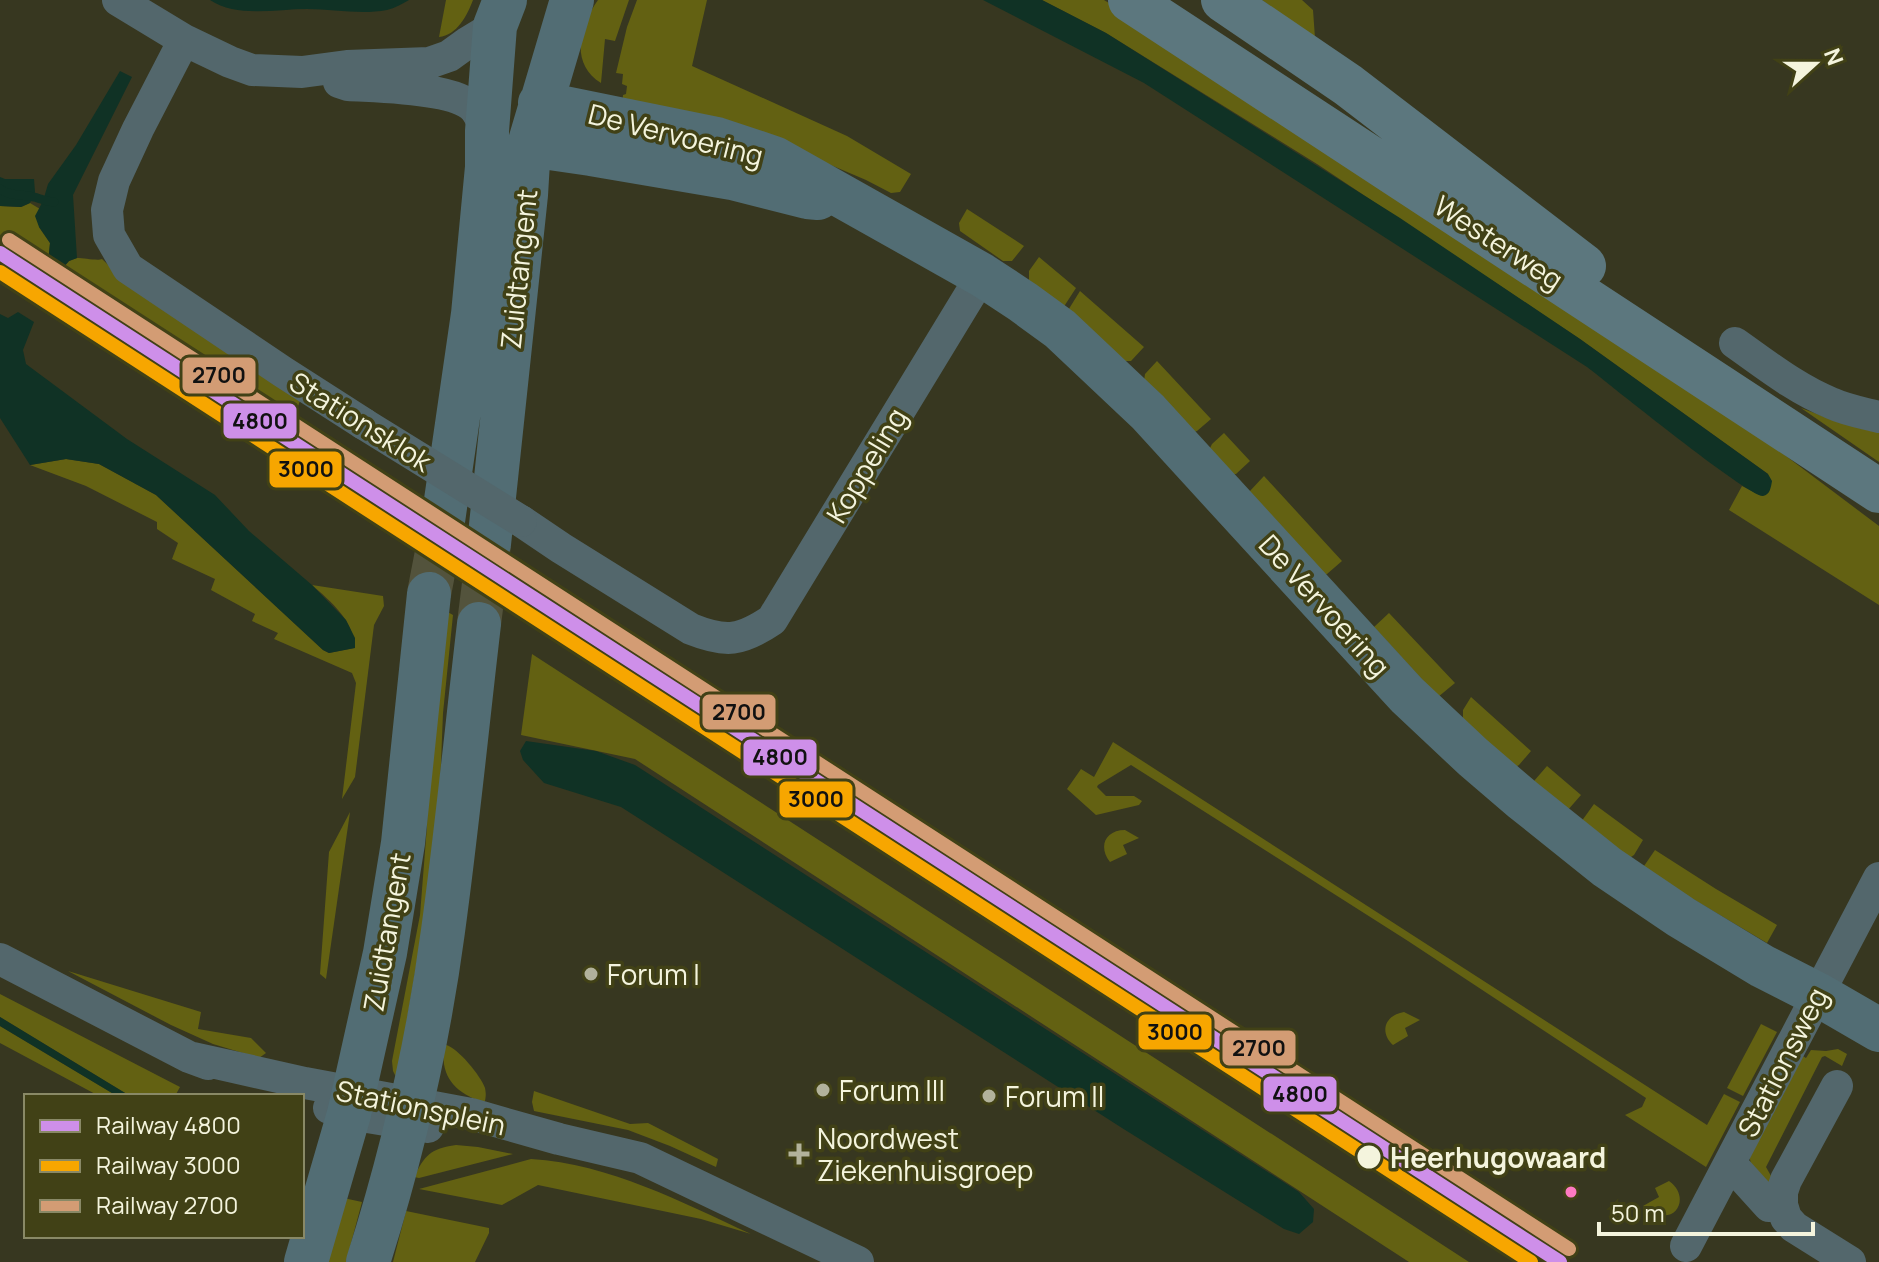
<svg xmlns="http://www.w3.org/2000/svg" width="1879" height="1262" font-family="Manrope,sans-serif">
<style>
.green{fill:#636112}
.water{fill:#103225}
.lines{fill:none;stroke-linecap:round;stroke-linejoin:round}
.stream{stroke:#103225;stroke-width:9}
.secondary-tunnel{stroke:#53533c;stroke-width:44;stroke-dasharray:44 22;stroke-linecap:butt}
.street{stroke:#53676c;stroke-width:32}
.secondary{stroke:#526d74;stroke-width:44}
.primary{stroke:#5c777e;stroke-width:44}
.street-bridge{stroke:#53676c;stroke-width:32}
.rail-1-casing{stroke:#414116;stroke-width:20}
.rail-2-casing{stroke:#414116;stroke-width:20}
.rail-3-casing{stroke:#414116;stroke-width:20}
.rail-1{stroke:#ce8fe9;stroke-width:14}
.rail-2{stroke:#f7a600;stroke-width:14}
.rail-3{stroke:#d39c74;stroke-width:14}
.poi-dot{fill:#b2b29b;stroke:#414116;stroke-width:3}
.stop-dot{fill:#f4f4dd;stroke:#414116;stroke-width:3}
.bus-dot{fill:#fe7ac1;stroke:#414116;stroke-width:3}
.labels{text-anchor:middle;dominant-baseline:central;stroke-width:7;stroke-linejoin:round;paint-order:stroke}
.street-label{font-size:28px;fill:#f4f4dd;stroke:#414116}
.poi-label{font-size:28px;fill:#f4f4dd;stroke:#414116;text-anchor:start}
.stop-label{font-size:28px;font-weight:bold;fill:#f4f4dd;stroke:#414116;text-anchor:start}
.line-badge{stroke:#414116;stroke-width:3}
.pale-badge-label{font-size:22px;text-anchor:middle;font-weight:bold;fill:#111}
</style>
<rect width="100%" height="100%" fill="#373720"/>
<path class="green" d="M446 0H473C467 16 457 35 439 37Z
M598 0H629L615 41 605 39 601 83C569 63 580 25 598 0Z
M637 0H707L692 66 847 136 911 174 900 192 891 193 866 180 826 163 622 108 623 95 626 94 627 86 622 84 623 74 616 73 627 27Z
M1042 0H1104L1282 107 1698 390 1879 526V605L1729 510 1742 486 1760 495 1768 474 1580 339 1317 164 1106 33Z
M1262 0H1302L1313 10 1315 38Z
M30 203 40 209 39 227 50 243 49 255 44 252 34 269 0 247V206L21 207Z
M967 209 1024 246 1012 261H1003L960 231 959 223Z
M1039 257 1076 288 1063 308 1029 280V271Z
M77 258C84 258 98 261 102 259L127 283 301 398 292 423 186 354 173 341 160 338 61 270 69 261Z
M1080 291 1144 347 1131 361H1122L1067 312Z
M1157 361 1211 419 1197 431 1194 432 1144 381 1145 374Z
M1801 408 1836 421 1879 432V462Z
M1224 433 1250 461 1236 474H1232L1209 450 1212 444Z
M66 459 99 464 156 495 323 650 329 653 354 648C355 621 331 602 312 585L383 596 384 606 374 625 355 777 342 799 356 683 352 673 274 639 278 633 252 621 255 614 211 590 215 579 172 559 178 543 157 529V522L86 486 30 465Z
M1264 476 1342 561 1327 574 1322 575 1249 492Z
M444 610 453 615 443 713 438 838 397 1079 393 1071 392 1061 420 915 427 826 428 767Z
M1389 613 1455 683 1438 697 1374 627Z
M532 654 1469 1262H1409L635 759 521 735Z
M1471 697 1531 751 1519 765 1514 768 1463 720V710Z
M1113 742 1707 1125 1724 1094 1740 1102 1706 1167 1625 1115 1642 1107 1646 1098 1408 941 1131 765 1098 785 1097 787 1106 796H1134L1142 801 1139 805 1096 815 1067 789 1081 769 1094 777Z
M1547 766 1581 795 1567 811 1534 781Z
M1594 804 1643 840 1634 855 1628 859 1581 822Z
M350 812 326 979 320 974 329 852Z
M1125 830 1139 838 1123 845 1127 854 1110 862C1098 847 1105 830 1125 830Z
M1655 850 1716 889 1777 925 1767 943 1644 870V866Z
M68 971 201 1012 198 1029 251 1038 266 1053 259 1058 213 1044 171 1025Z
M0 994 180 1087 175 1096H130L0 1017Z
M1404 1012 1420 1020 1405 1028 1408 1036 1393 1045C1379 1032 1385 1015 1404 1012Z
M1761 1024 1777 1032 1743 1096 1727 1088Z
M0 1026 117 1096H99L0 1043Z
M446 1045C458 1048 481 1076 485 1088 486 1094 486 1095 485 1101L482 1102C455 1092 440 1077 444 1046Z
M1838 1049 1847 1054 1842 1066 1825 1056 1822 1057 1766 1167 1775 1183 1770 1190 1751 1165 1749 1153 1801 1055 1806 1058 1811 1050 1826 1051Z
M534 1091 630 1124 648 1123 718 1159 716 1167 670 1146 628 1130 534 1111 532 1102Z
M456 1145 478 1147 513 1154 419 1178 414 1177C425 1155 430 1149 456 1145Z
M531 1159C610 1164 681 1202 751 1234L701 1219 538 1185 502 1205 419 1189Z
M1669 1181C1688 1194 1680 1219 1660 1215 1654 1214 1648 1209 1643 1206L1659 1197 1655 1188Z
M339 1197 362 1202 346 1262H326Z
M406 1211 489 1228V1233L475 1262H393Z"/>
<path class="water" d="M210 0H409C402 4 395 8 387 10 360 15 333 9 307 9 276 9 237 18 210 0Z
M983 0H1042L1106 33 1400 218 1580 339 1768 474 1772 481C1771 487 1770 495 1763 496 1748 497 1608 383 1587 367L1144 83Z
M120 71 132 77 73 195 77 258 69 261 61 270 48 262 50 243 39 227 35 216 43 201 48 184 76 145Z
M0 177 5 179H34L35 192 30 203 21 207 0 206Z
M18 312 34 322 23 350 26 364 127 439 215 495 249 531 312 585 346 620 355 638V648L329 653 323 650 156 495 99 464 66 459 30 465 0 418V314L8 318Z
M526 741 596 751 635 765 1299 1192 1314 1209 1313 1222 1299 1234 1284 1229 1122 1128 621 807 544 783 523 760 520 751Z
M0 1017 130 1096H117L0 1026Z"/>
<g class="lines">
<path class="stream" d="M0 189C13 197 20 194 34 197 41 199 46 201 54 202"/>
<path class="secondary-tunnel" d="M429 594 443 521
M479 624 489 544"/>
<path class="street" d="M118 0 184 40 230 62 252 70 302 72 347 66 429 63 449 56 467 43 495 26
M184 40 138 129 114 181 107 210 109 235 128 268 283 372 364 424
M339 82 348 85C378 87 456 87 475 109 480 115 483 124 487 131
M1735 343C1765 364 1796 389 1831 403 1846 410 1863 413 1879 417
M521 521 561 548 691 629C726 643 741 641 772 620L982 275
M0 959 189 1057 208 1064
M189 1057 305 1083 471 1114 559 1139 640 1158 858 1262
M329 1108 349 1114 428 1127
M1730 1163 1769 1206 1782 1205 1786 1218 1794 1227 1850 1262
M1782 1205V1192L1786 1180 1837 1086
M1686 1246 1879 878"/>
<path class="secondary" d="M540 103 717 139 774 158 982 275 1023 302 1060 329 1148 412 1407 695 1473 757 1522 799 1607 867 1681 917 1762 966 1817 994 1879 1030
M529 145 591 154 732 178 807 197 818 198
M443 521 473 314 487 167V131L495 26 505 0
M489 544 526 195 529 145 572 0
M306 1262 349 1114 385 953 403 843 429 594
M368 1262C402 1155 428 1043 443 931 457 829 467 726 479 624"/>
<path class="primary" d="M1130 0 1879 491
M1223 0 1348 85 1584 266"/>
<path class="street-bridge" d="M364 424 521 521"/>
<defs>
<path id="rail-1" d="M0 253 1560 1262"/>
<path id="rail-2" d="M0 272 1531 1262"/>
<path id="rail-3" d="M9 240 1569 1249"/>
</defs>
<use href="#rail-1" class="rail-1-casing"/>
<use href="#rail-2" class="rail-2-casing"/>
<use href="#rail-3" class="rail-3-casing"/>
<use href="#rail-1" class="rail-1"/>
<use href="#rail-2" class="rail-2"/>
<use href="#rail-3" class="rail-3"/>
</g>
<g class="poi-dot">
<circle cx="591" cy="974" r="8"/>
<circle cx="823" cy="1090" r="8"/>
<circle cx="989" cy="1096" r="8"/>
<path d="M795 1142h8v8h8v8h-8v8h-8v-8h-8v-8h8z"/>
</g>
<circle class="stop-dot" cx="1369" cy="1157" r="13"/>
<circle class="bus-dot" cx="1571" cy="1192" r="7"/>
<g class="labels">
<g class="street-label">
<text transform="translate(676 134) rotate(14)">De Vervoering</text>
<text transform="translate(1499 242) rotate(33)">Westerweg</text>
<text transform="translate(518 269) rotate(-84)">Zuidtangent</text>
<text transform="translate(361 421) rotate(32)">Stationsklok</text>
<text transform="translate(866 465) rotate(-59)">Koppeling</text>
<text transform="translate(1325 605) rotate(48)">De Vervoering</text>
<text transform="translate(386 932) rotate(-80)">Zuidtangent</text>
<text transform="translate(1782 1062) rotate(-63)">Stationsweg</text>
<text transform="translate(421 1107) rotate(12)">Stationsplein</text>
</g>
<g class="poi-label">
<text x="607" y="974">Forum I</text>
<text x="839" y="1090">Forum III</text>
<text x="1005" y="1096">Forum II</text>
<text x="817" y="1138">Noordwest<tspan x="817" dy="32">Ziekenhuisgroep</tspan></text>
</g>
<g class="stop-label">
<text x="1390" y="1157">Heerhugowaard</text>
</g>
</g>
<g class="line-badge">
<rect x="181" y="356" width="76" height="39" rx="8" fill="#d39c74"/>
<rect x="222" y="402" width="76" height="38" rx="8" fill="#ce8fe9"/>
<rect x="268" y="450" width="75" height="39" rx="8" fill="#f7a600"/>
<rect x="701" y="693" width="76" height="38" rx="8" fill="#d39c74"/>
<rect x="742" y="738" width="76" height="39" rx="8" fill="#ce8fe9"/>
<rect x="778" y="780" width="76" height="39" rx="8" fill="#f7a600"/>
<rect x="1137" y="1013" width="76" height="38" rx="8" fill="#f7a600"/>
<rect x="1221" y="1029" width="76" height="38" rx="8" fill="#d39c74"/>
<rect x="1262" y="1075" width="76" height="38" rx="8" fill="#ce8fe9"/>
</g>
<g class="pale-badge-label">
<text x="219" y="383">2700</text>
<text x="260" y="429">4800</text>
<text x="306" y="477">3000</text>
<text x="739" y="720">2700</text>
<text x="780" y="765">4800</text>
<text x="816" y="807">3000</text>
<text x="1175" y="1040">3000</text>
<text x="1259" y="1056">2700</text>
<text x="1300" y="1102">4800</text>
</g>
<rect x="24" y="1094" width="280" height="144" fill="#414116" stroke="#898966" stroke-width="2"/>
<rect x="40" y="1120" width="40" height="12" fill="#ce8fe9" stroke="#898966" stroke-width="2"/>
<text x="96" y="1134" font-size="24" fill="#f4f4dd">Railway 4800</text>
<rect x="40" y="1160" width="40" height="12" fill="#f7a600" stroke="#898966" stroke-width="2"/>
<text x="96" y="1174" font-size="24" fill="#f4f4dd">Railway 3000</text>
<rect x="40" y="1200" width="40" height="12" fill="#d39c74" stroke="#898966" stroke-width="2"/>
<text x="96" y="1214" font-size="24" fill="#f4f4dd">Railway 2700</text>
<g transform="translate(1815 64) rotate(69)" stroke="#414116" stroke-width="6" paint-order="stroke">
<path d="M0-6L14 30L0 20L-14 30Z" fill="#f4f4dd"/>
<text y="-12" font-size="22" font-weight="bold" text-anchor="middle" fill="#f4f4dd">N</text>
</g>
<path d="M1599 1222v12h214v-12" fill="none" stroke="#f4f4dd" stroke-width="4"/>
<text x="1611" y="1222" font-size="24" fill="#f4f4dd" stroke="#414116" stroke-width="6" paint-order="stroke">50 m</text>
</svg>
